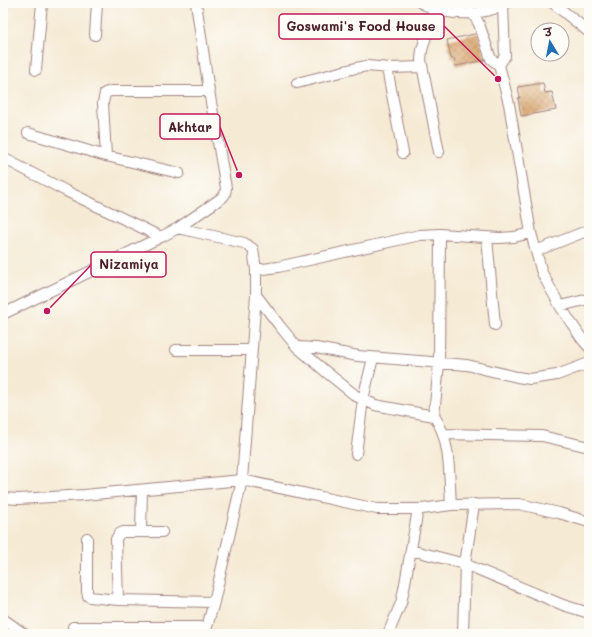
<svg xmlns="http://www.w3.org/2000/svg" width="592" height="637" font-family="Mali,'Playpen Sans Deva',sans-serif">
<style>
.building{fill:url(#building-cross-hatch)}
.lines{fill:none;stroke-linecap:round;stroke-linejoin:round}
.street-casing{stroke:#a08480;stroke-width:12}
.street{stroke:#fff;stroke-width:10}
.leader{fill:none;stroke:#c2185b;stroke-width:1.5}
.callout-dot{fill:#c2185b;stroke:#fdfcf7;stroke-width:1.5}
.callout{fill:#fdfcf7;stroke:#c2185b;stroke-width:1.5}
.callout-label{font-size:13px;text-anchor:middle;font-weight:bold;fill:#4a1f2b}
</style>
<defs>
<pattern id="building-cross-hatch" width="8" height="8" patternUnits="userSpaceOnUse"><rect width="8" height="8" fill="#d79d61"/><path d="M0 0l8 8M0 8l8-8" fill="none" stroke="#b07f50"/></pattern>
</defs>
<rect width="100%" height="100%" fill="#fdfcf7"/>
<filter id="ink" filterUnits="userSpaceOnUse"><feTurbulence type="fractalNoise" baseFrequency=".025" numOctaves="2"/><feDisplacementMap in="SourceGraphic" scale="8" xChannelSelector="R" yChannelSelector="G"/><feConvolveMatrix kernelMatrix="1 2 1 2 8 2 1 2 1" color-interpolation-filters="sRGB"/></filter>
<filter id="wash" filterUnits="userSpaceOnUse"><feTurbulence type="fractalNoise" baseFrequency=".012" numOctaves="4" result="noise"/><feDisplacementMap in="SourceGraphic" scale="16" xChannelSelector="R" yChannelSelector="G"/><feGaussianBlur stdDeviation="0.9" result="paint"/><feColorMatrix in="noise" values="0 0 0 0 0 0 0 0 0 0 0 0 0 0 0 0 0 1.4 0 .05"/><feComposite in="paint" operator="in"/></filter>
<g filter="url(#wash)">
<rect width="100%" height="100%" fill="#f5ead4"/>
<g id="blocks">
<path class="building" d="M479 33 485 60 456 66 454 58 451 59 447 40Z
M543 83 545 93 552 92 556 110 521 116 518 98H520L518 87Z"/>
</g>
</g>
<g filter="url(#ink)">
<use href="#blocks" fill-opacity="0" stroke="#a08480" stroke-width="1"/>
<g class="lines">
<defs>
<path id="street" d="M421 3C428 6 435 10 442 11 462 15 489 14 507 3
M553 3 589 32
M503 5 505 56 499 65 509 104 531 233 542 273 560 306 582 339 589 347
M434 9 422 50 421 60 439 152
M472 12 479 24 491 59 499 65
M95 35 97 3
M387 68 403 153
M36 70 42 3
M297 83 356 68 367 66 390 68 422 67
M28 133 106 156 179 173
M106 156 103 103 105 93 111 91H209
M3 158 66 191 161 237
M178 228 244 243 253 249 256 270V295L242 480 214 602 205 634
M487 238 495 325
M536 251 589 230
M256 270 278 267 420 235 440 234 500 238 514 237 531 233
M256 295 279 325 297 347 325 371 356 396 375 405 434 416C451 439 449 477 451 505
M560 306 589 299
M3 314 161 237 178 228 223 197 225 194 226 188 209 91 196 3
M297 347 316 348 358 356 467 365 517 377 530 379 557 375 589 363
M176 350H252
M434 416 439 363 440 234
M444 434 542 436 589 447
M356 454 363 399 373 358
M3 498 19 499 84 495 242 480 377 509H422L451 505 519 504 559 513 589 522
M141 532 142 490
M87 538V591L88 596 90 597 118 600 214 602
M411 550 465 564 563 605 589 613
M118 600 116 539 119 534 123 532H162
M3 619 24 634
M73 627H207
M388 634 401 603 404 589 418 509
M463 634 465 564 474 504"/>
</defs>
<use href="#street" class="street-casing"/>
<use href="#street" class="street"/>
</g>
</g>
<path class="leader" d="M498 79L444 26M239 175L220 127M47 311L91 265"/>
<g class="callout-dot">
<circle cx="498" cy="79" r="4"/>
<circle cx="239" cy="175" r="4"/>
<circle cx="47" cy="311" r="4"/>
</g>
<g class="callout">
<rect x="279" y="14" width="165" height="25" rx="4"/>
<rect x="160" y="114" width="60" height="25" rx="4"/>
<rect x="91" y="252" width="75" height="25" rx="4"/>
</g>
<g class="callout-label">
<text x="361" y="31">Goswami's Food House</text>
<text x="190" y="132">Akhtar</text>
<text x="129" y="269">Nizamiya</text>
</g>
<rect width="592" height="637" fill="none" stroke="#fdfcf7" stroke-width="16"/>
<g transform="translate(550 42) rotate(350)"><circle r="19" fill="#fdfcf7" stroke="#b5a4a5"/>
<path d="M0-3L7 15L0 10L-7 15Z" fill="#1f6fb2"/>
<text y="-6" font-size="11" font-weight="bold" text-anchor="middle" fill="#4a1f2b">उ</text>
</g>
</svg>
